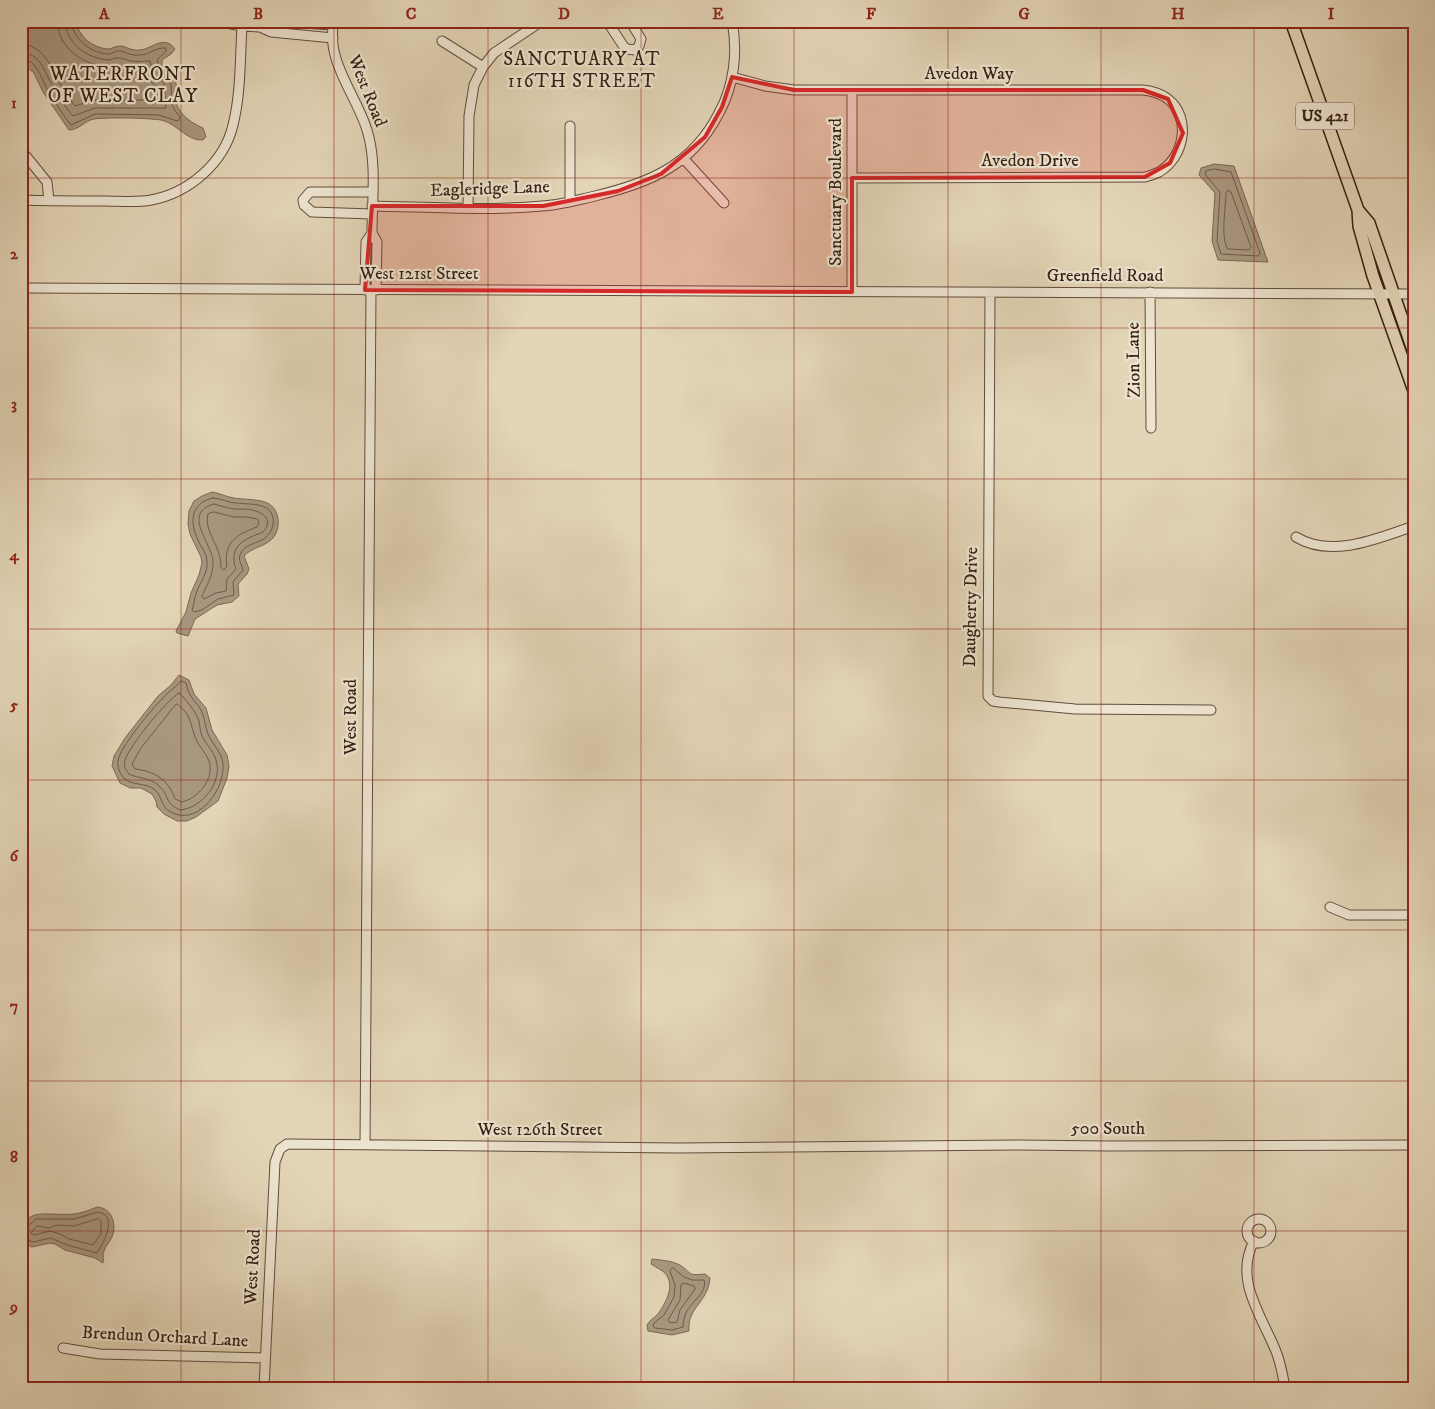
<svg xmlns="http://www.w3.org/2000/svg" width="1435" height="1409" font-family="'IM FELL DW Pica',serif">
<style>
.water{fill:#a8977f;stroke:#7a6754}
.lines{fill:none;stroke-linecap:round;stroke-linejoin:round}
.shore{stroke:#6f5a49;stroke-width:1}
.minor-casing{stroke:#614c3c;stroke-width:11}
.major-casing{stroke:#361e13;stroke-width:14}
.minor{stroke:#ede4d0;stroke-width:9}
.major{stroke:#e3d5b7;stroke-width:11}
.marked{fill:#d62828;fill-opacity:0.2;stroke:#d62828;stroke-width:4;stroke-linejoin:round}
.grid{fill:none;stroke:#8f2418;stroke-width:1;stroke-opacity:0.55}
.labels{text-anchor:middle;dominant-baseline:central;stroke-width:4.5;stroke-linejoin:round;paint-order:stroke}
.shield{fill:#ede4d0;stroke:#6d594c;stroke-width:1}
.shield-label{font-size:16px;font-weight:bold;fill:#361e13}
.street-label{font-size:18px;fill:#361e13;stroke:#ede4d0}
.neighbourhood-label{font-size:19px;letter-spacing:1px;fill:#361e13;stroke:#ede4d0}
.neatline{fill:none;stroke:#8f2418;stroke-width:2}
.grid-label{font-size:16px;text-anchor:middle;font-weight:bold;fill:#8f2418}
</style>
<rect width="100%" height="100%" fill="#e3d5b7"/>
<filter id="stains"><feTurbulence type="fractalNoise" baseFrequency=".004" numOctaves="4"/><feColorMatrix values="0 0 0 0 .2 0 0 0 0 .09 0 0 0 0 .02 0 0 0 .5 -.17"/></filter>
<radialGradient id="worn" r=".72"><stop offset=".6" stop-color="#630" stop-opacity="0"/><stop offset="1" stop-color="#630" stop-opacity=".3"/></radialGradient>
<path class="water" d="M21 21H75C77 26 79 31 82 35 87 43 100 49 109 49 113 48 116 46 121 46 127 47 132 51 140 50 152 49 164 34 175 49L171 54 162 60V67C166 70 172 73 174 77 177 83 177 91 176 97 175 112 191 123 203 128L206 137 203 140C186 141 177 123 161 120 148 118 107 117 94 119 84 121 79 130 69 130L43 92 34 73 21 62Z
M1214 164 1234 166 1268 262 1218 260 1212 241 1215 193 1199 175 1201 168Z
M212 492C220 493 226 497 234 498 251 501 275 496 278 519 279 526 277 533 273 538 265 547 252 547 244 556L249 569 247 574 238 584 239 596 232 602 217 605 195 619 188 636 177 633 176 631 186 612 191 593 199 575 202 563 201 557 190 534 188 524 189 511 194 501 202 496Z
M179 675 189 680 194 694 206 708 212 730 227 755 229 766 227 778 218 801 196 817 187 821H177L164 814 157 807 156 801 152 794 141 788H130L120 783 112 766 114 756 125 738 158 696 171 685Z
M97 1207C112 1208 117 1224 112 1237 110 1242 105 1246 104 1251 102 1255 104 1259 103 1263L95 1258 65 1250 55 1244 50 1243 32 1247 21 1242C21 1203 47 1217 74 1214 82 1213 90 1210 97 1207Z
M652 1259C661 1260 672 1261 680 1265 692 1273 687 1276 705 1274L710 1278C708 1303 687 1307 689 1331L672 1335 648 1331 647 1325C650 1319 657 1317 660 1311 667 1300 675 1285 665 1273 662 1270 655 1267 651 1264Z"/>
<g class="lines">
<path class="shore" d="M21 44C43 45 51 66 59 82 64 90 69 99 75 106L94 100H156L157 87 148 79 143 69C135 69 127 67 119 66 116 66 112 68 108 67 83 65 58 48 57 21
M21 52C40 53 45 72 52 85 58 96 65 107 73 116L95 108H166L164 83 153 73 150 61C144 61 137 62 130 61 127 60 122 58 119 58 115 57 112 60 108 60 87 58 66 44 65 21
M21 58C38 60 41 79 48 91 55 102 63 115 71 125L95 114 159 115 177 121 179 120 180 117C176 112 171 106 171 99 171 92 173 85 168 78 163 70 155 71 158 59L166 51V48C156 47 149 55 140 55 133 56 127 53 121 51 117 50 114 53 110 54 91 54 73 39 71 21
M1215 169 1231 172 1260 253 1258 256 1221 254 1217 241 1220 192 1205 174 1206 171Z
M1228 190 1231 192 1251 247 1249 250 1228 249C1220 239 1226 206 1226 193Z
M213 498C221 498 228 503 236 503 250 505 276 501 273 525 272 530 269 535 265 538 257 544 243 544 240 555 238 560 242 565 243 570L233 582 234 595 218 599 202 610 194 612 192 610C194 605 194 599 196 594 199 583 208 574 207 562 207 553 201 548 198 540 189 521 191 503 213 498Z
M214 504C224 507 233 510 244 509 255 509 276 516 264 531 261 534 257 534 253 536 237 543 230 552 236 569L227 579 226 591 216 593 204 599 202 596C207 585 213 575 213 563 214 545 180 513 214 504Z
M214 512 234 517H246L257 519 259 522 257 527C237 534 223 543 227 566L224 570 221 568C222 546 203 532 208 514Z
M181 681 186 683C189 699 196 700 202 712 205 719 205 727 208 734 213 746 224 753 223 768 223 792 196 828 169 811 161 806 162 796 155 790 146 782 131 786 124 778 119 773 116 764 119 757 124 743 151 710 162 699 168 692 175 688 181 681Z
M179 693C185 698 197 713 199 721 200 726 200 731 202 736 206 745 214 751 216 760 223 782 202 808 180 810 164 803 170 796 159 786 150 777 139 779 129 774 126 770 123 765 125 760 130 745 166 701 179 693Z
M177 704C191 714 190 723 195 737 198 746 206 752 209 761 215 779 198 798 182 802L175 799C169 780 154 771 135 769L132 764 141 748 172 709Z
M98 1219 101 1221V1234L93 1245 69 1239 60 1234 50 1231 34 1235 31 1233 37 1226 49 1228 57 1225 74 1226Z
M21 1229 26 1228 36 1219H74L98 1212C119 1215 103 1244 97 1253L67 1245 51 1238 33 1242 21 1238
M673 1268 684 1277 692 1280H704C708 1293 689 1303 685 1315 684 1319 683 1324 683 1327L672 1330 655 1328 653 1326 654 1323 664 1315 674 1297 675 1285 670 1271Z
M684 1283 694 1286 695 1289 680 1310 677 1322 670 1323 668 1320 680 1300 681 1285Z"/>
<defs>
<path id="minor" d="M215 21 242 26 260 27 271 32 333 38
M334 21C325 61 356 94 367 130 377 162 372 200 372 233L377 242 376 290
M607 21 624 47 627 49 635 50 639 46 641 39 630 21
M260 27 272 21 333 25
M442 41 483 67
M732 77 765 86 794 90H1143C1152 91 1160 93 1168 99 1192 118 1184 158 1159 172 1155 174 1149 176 1145 177L852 178
M852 91V292
M570 126V201
M21 150 47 182 49 201
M684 159 724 203
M21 200C49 201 77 201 105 201 120 201 136 203 151 200 189 193 224 163 233 125 241 93 240 58 242 26
M372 206C428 207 486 211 542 206 560 205 577 200 595 196 649 183 692 166 719 113 734 86 738 52 732 21
M468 208 469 116 474 85 483 67 494 53 542 21
M372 214 312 212 304 205 303 200 310 192H372
M21 288 1414 294
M365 290 366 242 372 233
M990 292 988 696 993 701 999 702 1075 709 1211 710
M1150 292 1151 428
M1296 537C1332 559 1378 538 1414 526
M1330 907 1349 915H1414
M365 1145 371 290
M1247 1231a12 12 0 1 1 24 0a12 12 0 1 1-24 0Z
M1254 1241C1233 1281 1263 1317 1277 1354 1281 1365 1283 1376 1285 1388
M63 1348 100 1354 265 1358
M264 1388 275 1162 280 1149 287 1144 679 1148 1018 1145 1108 1146 1414 1145"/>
<path id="major" d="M1291 21 1358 210 1359 226 1373 276 1414 391
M1358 210 1369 223 1414 353"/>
</defs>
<use href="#minor" class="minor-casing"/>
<use href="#major" class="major-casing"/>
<use href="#minor" class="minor"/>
<use href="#major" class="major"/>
</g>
<path class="marked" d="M732 77 794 90H1143L1168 99 1183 133 1170 163 1145 177 852 178V292L365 290 372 206H543L618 191 661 174 705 137 722 107Z"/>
<path class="grid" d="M181 21V1388M334 21V1388M488 21V1388M641 21V1388M794 21V1388M948 21V1388M1101 21V1388M1254 21V1388M21 178H1414M21 328H1414M21 479H1414M21 629H1414M21 780H1414M21 930H1414M21 1081H1414M21 1231H1414"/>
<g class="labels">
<rect class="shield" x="1296" y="102.5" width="58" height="27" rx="4"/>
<g class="shield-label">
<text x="1325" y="116">US 421</text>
</g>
<g class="street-label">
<text x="969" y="74">Avedon Way</text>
<text transform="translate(367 91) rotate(68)">West Road</text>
<text x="1030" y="161">Avedon Drive</text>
<text transform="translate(490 189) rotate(-2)">Eagleridge Lane</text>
<text transform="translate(836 192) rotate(-90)">Sanctuary Boulevard</text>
<text x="419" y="274">West 121st Street</text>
<text x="1105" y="276">Greenfield Road</text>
<text transform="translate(1134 360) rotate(-91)">Zion Lane</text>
<text transform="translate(971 607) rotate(-89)">Daugherty Drive</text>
<text transform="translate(351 717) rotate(-90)">West Road</text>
<text x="1108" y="1129">500 South</text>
<text x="540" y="1130">West 126th Street</text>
<text transform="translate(253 1267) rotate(-87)">West Road</text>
<text transform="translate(165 1337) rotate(3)">Brendun Orchard Lane</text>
</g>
<g class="neighbourhood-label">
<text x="582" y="59">SANCTUARY AT<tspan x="582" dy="22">116TH STREET</tspan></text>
<text x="123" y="74">WATERFRONT<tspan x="123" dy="22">OF WEST CLAY</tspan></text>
</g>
</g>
<rect width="1435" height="1409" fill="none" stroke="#e3d5b7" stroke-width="55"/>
<rect x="28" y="28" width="1380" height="1354" class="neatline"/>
<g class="grid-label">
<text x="104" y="19">A</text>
<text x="258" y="19">B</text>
<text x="411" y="19">C</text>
<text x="564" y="19">D</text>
<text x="718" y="19">E</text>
<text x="871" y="19">F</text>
<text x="1024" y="19">G</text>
<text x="1178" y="19">H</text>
<text x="1331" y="19">I</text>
<text x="14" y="108">1</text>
<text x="14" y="259">2</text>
<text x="14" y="409">3</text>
<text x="14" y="560">4</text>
<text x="14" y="710">5</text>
<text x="14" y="861">6</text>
<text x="14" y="1011">7</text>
<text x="14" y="1162">8</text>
<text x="14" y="1312">9</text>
</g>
<rect width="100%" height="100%" filter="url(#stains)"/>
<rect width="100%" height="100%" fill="url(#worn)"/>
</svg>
